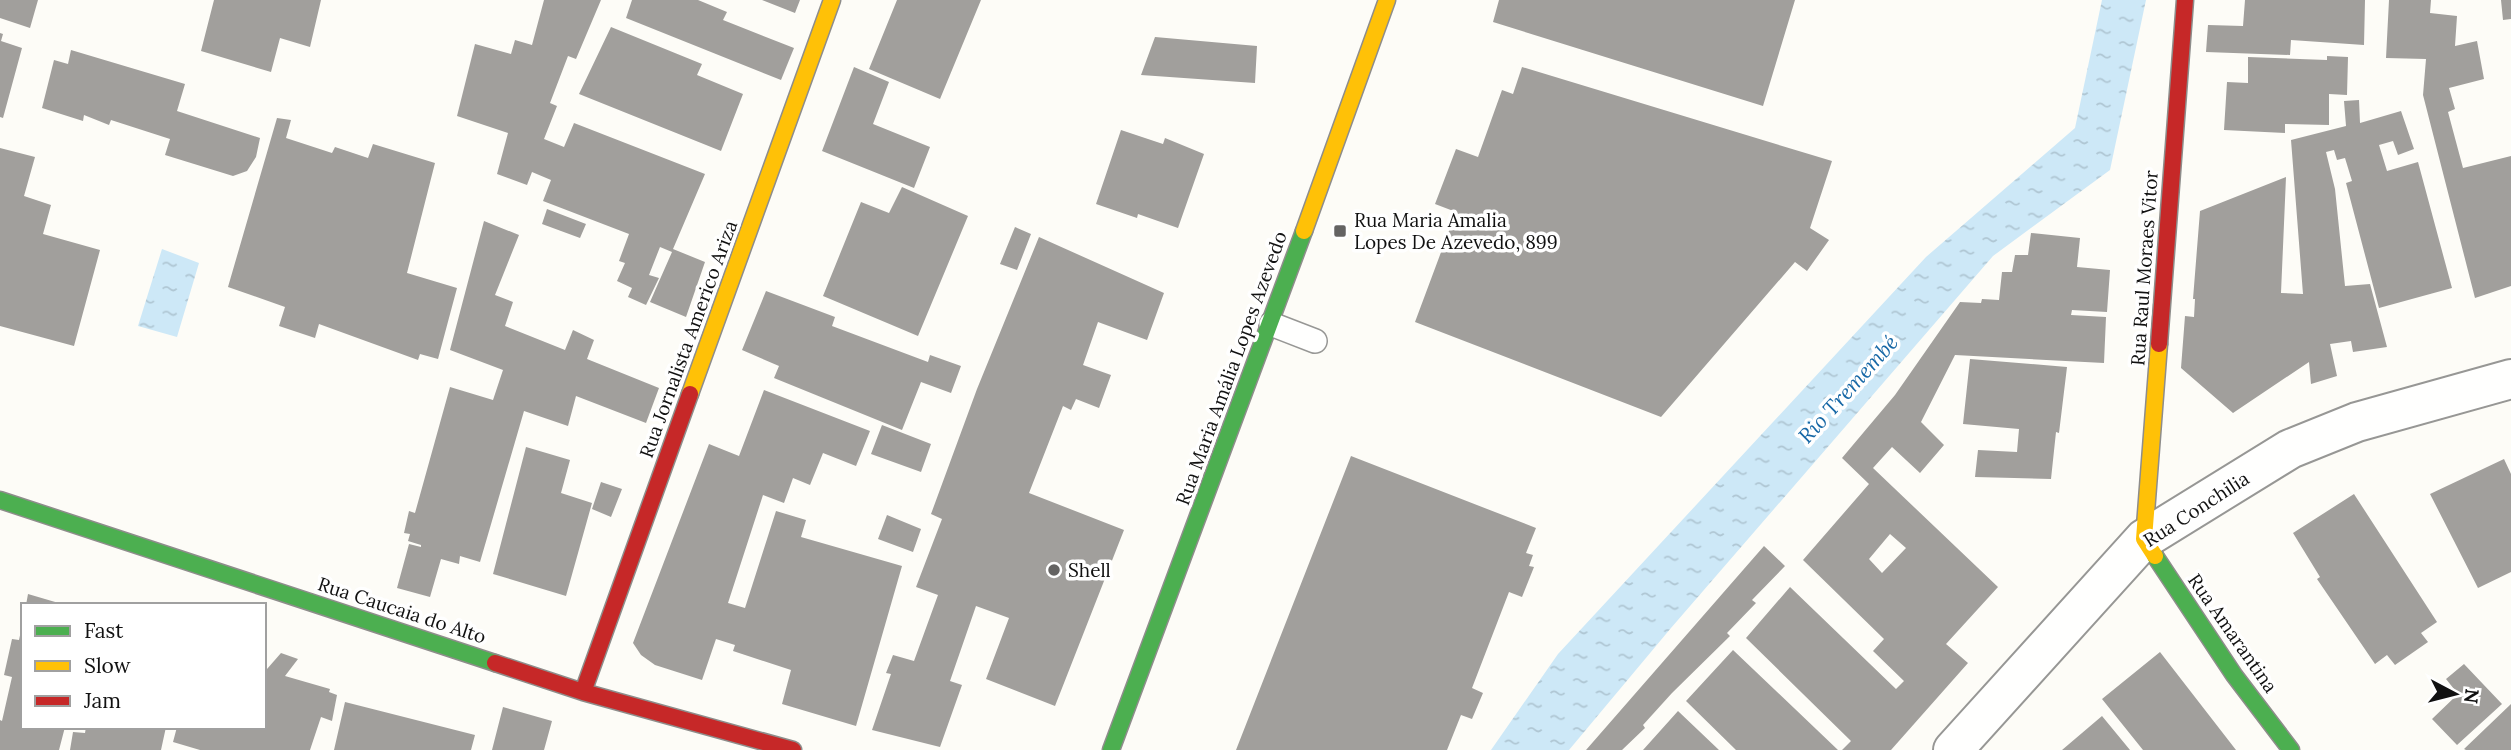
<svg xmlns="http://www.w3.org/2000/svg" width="2511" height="750" font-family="Lora,serif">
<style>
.water{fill:url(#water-ripples)}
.building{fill:#a19f9c;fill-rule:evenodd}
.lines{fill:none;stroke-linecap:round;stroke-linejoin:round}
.lane-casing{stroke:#979795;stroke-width:26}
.street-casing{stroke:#979795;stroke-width:42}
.fast-casing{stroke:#8e8d8b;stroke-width:19}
.slow-casing{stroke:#8e8d8b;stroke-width:19}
.jam-casing{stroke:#8e8d8b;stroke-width:19}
.lane{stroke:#fffffe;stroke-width:23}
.street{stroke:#fffffe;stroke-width:38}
.fast{stroke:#4caf50;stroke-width:16}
.slow{stroke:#ffc107;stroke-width:16}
.jam{stroke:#c62828;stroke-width:16}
.poi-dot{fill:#646362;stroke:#fff;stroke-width:2.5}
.labels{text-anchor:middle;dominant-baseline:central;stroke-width:7;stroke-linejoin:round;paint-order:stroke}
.poi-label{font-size:19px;fill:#111;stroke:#fff;text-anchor:start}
.street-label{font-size:19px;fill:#111;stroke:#fff}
.water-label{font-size:21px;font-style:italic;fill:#1768a6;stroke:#fff}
</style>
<defs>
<pattern id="water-ripples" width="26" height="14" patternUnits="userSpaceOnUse" patternTransform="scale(1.75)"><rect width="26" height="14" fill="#cde8f7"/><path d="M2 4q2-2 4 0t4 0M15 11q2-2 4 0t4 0" fill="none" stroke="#afc6d3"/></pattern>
</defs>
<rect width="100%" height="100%" fill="#fdfcf7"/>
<path class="water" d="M2102 0H2146L2110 170 1993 256 1671 628 1569 750H1491L1558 654 1926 257 2075 128Z
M162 249 199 263 177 337 138 326Z"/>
<path class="building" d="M0 0H38L30 28 0 18Z
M214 0H321L310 47 280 38 271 72 201 51Z
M544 0H601L576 59 568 56 550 103 557 106 544 139 564 147 574 123 705 174 673 249 705 262 686 317 650 302 672 252 660 247 649 275 659 278 646 305 628 297 632 288 617 281 625 263 619 261 629 234 543 201 551 180 532 172 527 185 497 174 508 133 457 116 475 44 511 54 515 40 532 45Z
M632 0H698L727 12 723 20 794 48 781 80 626 18Z
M762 0H800L795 13Z
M897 0H981L940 99 869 69Z
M1499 0H1795L1763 106 1493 22Z
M2245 0H2365L2364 45 2291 40 2290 55 2206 52 2208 25 2243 26Z
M2389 0H2431L2430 13 2457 16 2455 46 2477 41 2484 79 2449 88 2455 109 2448 112 2463 168 2511 156V286L2475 298 2423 95 2426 59 2386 58Z
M2501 0H2511V19L2503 20Z
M611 27 702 64 697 75 743 94 721 151 579 94Z
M0 33 3 34 1 41 22 48 3 118 0 117Z
M1155 37 1257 46 1255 83 1141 75Z
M71 50 185 84 177 111 260 138 256 157 247 171 233 176 165 155 170 139 111 120 109 125 84 115 83 121 42 108 54 60 68 64Z
M2327 56 2348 57 2347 95 2329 94V125L2285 124V133L2224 130 2227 82 2248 83V57L2327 60Z
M854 67 889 82 873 124 930 147 914 188 822 151Z
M1522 67 1832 161 1810 228 1829 240 1807 271 1795 262 1661 417 1415 322 1456 212 1435 204 1456 149 1478 157 1502 90 1513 94Z
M2359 100 2360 123 2401 111 2414 149 2398 155 2393 141 2379 145 2387 171 2418 162 2452 288 2379 308 2346 183 2352 181 2345 158 2337 160 2334 150 2326 152 2335 189 2345 286 2370 284 2387 347 2353 352 2351 341 2330 344 2337 376 2311 384 2309 362 2233 413 2181 368 2185 316 2194 317 2195 299H2193L2200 211 2286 177 2281 293 2303 294 2291 140 2346 126 2344 101Z
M277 118 291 120 286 138 332 153 335 147 368 158 373 144 435 163 407 273 457 288 438 359 420 354 418 360 319 324 315 338 279 326 285 307 228 287Z
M1121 130 1163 144 1165 138 1204 154 1178 228 1138 214 1137 218 1096 204Z
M0 148 35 157 24 196 51 205 43 234 100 250 74 346 0 326Z
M902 187 968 216 918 336 823 296 861 202 889 213Z
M547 209 586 224 580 238 542 224Z
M484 221 519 235 495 295 513 302 505 326 565 350 573 330 594 340 587 359 659 388 646 423 576 396 568 426 524 411 480 562 460 556 459 564 441 559 430 597 397 588 409 544 421 547V545L408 541 410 534 404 533 409 511 415 513 450 387 493 400 503 370 450 350Z
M1015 227 1031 234 1017 270 1000 264Z
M2031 233 2080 238 2077 267 2110 270 2107 312 2072 310 2071 315 2106 317 2104 363 1955 355 1921 422 1944 445 1920 473 1892 447 1873 468 1998 587 1946 644 1968 663 1891 750H1842L1851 741 1746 638 1790 587 1896 689 1904 681 1873 651 1884 639 1803 560 1869 484 1842 458 1895 395 1960 302 1981 303 1982 299 1999 300 2002 272H2012L2015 255H2028ZM1890 534 1906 548 1882 573 1869 559Z
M1039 237 1164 293 1147 340 1098 322 1083 365 1111 375 1099 408 1076 399 1071 410 1063 406 1029 493 1124 530 1055 706 986 679 1009 618 976 606 950 681 962 685 940 747 872 730 891 674 886 673 893 655 914 661 938 595 916 587 942 519 931 514 977 389Z
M766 291 835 317 832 326 928 362 930 355 961 366 951 393 921 382 902 430 774 378 779 366 742 350Z
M1970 359 2067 367 2059 433 2056 432 2051 479 1975 477 1978 450 2017 452 2019 429 1963 424Z
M764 390 870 431 856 466 823 453 810 485 793 478 784 503 763 495 728 603 745 608 776 511 806 520 801 537 902 566 856 726 782 704 791 670 733 651 735 645 716 639 702 680 655 665 641 655 633 643 709 444 739 456Z
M882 425 931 444 921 472 871 454Z
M526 447 570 460 561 493 592 503 566 596 493 574Z
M1351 456 1536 528 1526 553 1533 555 1529 566 1534 567 1522 597 1509 592 1472 688 1483 693 1472 719 1461 715 1447 750H1236Z
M2504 459 2511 474V572L2478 588 2430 494Z
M601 482 622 489 611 517 592 509Z
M2354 494 2437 622 2421 633 2428 642 2395 665 2387 655 2375 664 2317 579 2320 577 2293 533Z
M887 515 921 529 913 552 878 539Z
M1764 546 1785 566 1752 600 1756 603 1727 633 1730 636 1672 693 1643 725 1645 728 1622 750H1586Z
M28 594 62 604V605H26Z
M22 626 23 727H65L59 750H0V720L2 721 12 677 4 675 12 639 19 640Z
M1733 650 1838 750H1736L1686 701Z
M2160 652 2236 750H2143L2102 699Z
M281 653 298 659 285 676 330 689 329 692 337 695 332 721 321 717 310 750H200L173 742 177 727H264V668L267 669Z
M2464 664 2502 704 2457 745 2432 719 2458 694 2446 679Z
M345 702 475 735 471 750H334Z
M2511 704V750H2466L2464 749Z
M503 707 552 721 544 750H492Z
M1678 711 1719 750H1643Z
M2102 716 2130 750H2062Z
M86 727H166L161 750H70L73 732 85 733Z"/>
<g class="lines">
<defs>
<path id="lane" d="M1271 324 1315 341"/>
<path id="street" d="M1953 750 2144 539 2290 449 2357 422 2511 379"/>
<path id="fast" d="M0 500 495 663
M2155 556 2234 675 2291 750
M1111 750 1304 231"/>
<path id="slow" d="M1304 231 1387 0
M690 394 832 0
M2155 556 2144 539 2159 344"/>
<path id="jam" d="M2159 344 2185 0
M495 663 583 692 793 750
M583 692 690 394"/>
</defs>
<use href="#lane" class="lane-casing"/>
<use href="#street" class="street-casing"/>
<use href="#fast" class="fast-casing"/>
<use href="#slow" class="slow-casing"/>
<use href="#jam" class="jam-casing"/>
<use href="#lane" class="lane"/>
<use href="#street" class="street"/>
<use href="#fast" class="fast"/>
<use href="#slow" class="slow"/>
<use href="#jam" class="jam"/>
</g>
<g class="poi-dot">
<rect x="1333" y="224" width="14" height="14" rx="3.5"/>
<circle cx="1054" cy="570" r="7"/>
</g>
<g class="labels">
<g class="poi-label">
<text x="1354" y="220">Rua Maria Amalia<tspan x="1354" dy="22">Lopes De Azevedo, 899</tspan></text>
<text x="1068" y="570">Shell</text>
</g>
<g class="street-label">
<text transform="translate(2144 268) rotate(-86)">Rua Raul Moraes Vitor</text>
<text transform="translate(688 339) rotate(-70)">Rua Jornalista Americo Ariza</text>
<text transform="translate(1231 368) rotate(-70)">Rua Maria Amália Lopes Azevedo</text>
<text transform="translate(2196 509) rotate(-33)">Rua Conchilia</text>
<text transform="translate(402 610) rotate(18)">Rua Caucaia do Alto</text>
<text transform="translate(2233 633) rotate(55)">Rua Amarantina</text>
</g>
<g class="water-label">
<text transform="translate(1848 389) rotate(-48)">Rio Tremembé</text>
</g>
</g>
<rect x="21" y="603" width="245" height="126" fill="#ffffff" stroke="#a0a0a0" stroke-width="2"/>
<rect x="35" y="626" width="35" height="10" fill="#4caf50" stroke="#a0a0a0" stroke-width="2"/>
<text x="84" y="638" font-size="21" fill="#111111">Fast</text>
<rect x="35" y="661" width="35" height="10" fill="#ffc107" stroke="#a0a0a0" stroke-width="2"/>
<text x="84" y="673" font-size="21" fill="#111111">Slow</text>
<rect x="35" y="696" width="35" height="10" fill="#c62828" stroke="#a0a0a0" stroke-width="2"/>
<text x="84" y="708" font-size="21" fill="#111111">Jam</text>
<g transform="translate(2455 694) rotate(97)" stroke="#ffffff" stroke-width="5" paint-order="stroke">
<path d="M0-5L12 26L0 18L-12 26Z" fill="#111111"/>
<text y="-10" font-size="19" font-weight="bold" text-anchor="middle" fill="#111111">N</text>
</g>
</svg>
